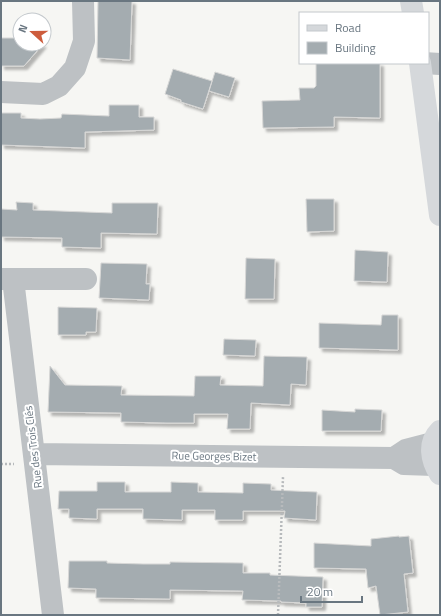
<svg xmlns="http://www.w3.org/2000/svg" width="441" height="616" font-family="'Titillium Web',sans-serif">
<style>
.building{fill:#a4acb0;stroke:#d7d7d6;filter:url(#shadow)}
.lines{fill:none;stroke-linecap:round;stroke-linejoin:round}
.path{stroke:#b7babc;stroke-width:2.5;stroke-dasharray:2 2;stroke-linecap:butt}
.minor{stroke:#bdc1c4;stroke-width:22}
.major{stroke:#d5d8db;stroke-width:22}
.labels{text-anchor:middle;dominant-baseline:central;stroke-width:4;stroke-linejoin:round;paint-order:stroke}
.street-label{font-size:11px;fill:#697680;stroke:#fff}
</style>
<defs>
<filter id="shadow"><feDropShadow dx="3.5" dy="3.5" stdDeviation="1" flood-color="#0004"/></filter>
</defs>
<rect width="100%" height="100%" fill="#f6f6f3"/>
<path class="building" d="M98 1H132L130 60 97 58Z
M1 38H20V44H43L24 66H1Z
M316 63H380V118L334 117V127L263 128 262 101 300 100 299 88H314L316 86Z
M173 69 212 81 203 109 181 102V100L165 94Z
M215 72 235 78 229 97 209 91Z
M109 105H139V117H154V130L85 132V148L1 145V113H21V118L40 119 61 118 62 114 109 116Z
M306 199H334V231L307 232Z
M16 202 33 203V210L112 213V203H158L157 234 101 233V248L62 247V238L1 237V209L17 210Z
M355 250 388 252 387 282 354 281Z
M246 258 275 259 274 299H245Z
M101 263 147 264 146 284H150L149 300 99 298Z
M58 307 97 308 96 332H86V335H58Z
M382 315H398V350L319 348V323L381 325Z
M224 339 256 340 255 356 223 355Z
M264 356 307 357 306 385 291 384 290 405 251 403 250 429H227L228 414H194V423H167L121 422V413L48 412 50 366 65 385 122 386 121 395 194 396 195 376H221L220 385 263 386Z
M355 409 382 410 381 431H322V410L355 412Z
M97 482H125V492H171V482L198 483V492L243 493V483L271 484V490L317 492 316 520 284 518 285 511H243V520H215V510H182V520L143 519V509H97V519L69 518V509H58L59 491H97Z
M399 536V537L409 536 413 573 404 574 408 612 380 615 376 586 368 588 366 569 314 568V543L371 546V539Z
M69 561H107V563L143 564H170V562L243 563V573H270V575L323 577 322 607H306V603L281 602V601L242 600 243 591 170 590V599L96 598V589L68 588Z"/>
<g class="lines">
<path class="path" d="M1 464H14
M278 615 283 477"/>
<path class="minor" d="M423 63 440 64
M1 92 43 94 59 86 75 68 84 41 83 1
M1 279H86
M13 279 53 615
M34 454 394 458 404 464 434 465
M394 458 406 450 433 443"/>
<path class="major" d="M411 1 413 13
M420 63 440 215
M440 431C428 443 431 460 440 474"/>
</g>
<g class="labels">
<g class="street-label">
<text transform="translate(33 447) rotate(-97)">Rue des Trois Clés</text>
<text transform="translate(214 456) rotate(1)">Rue Georges Bizet</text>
</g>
</g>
<rect width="441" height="616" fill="none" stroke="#697680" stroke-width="4"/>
<rect x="299" y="12" width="130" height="52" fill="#ffffff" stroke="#c3c8cc"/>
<rect x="307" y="25" width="20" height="6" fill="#d5d8db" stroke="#c3c8cc"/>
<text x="335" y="32" font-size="12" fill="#697680">Road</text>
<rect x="307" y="42" width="20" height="12" fill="#a4acb0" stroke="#c3c8cc"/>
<text x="335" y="52" font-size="12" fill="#697680">Building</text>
<g transform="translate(32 32) rotate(291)"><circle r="19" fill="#ffffff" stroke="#c3c8cc"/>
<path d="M0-3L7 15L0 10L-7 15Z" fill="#cd5c3c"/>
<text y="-6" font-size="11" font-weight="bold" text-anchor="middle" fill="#697680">N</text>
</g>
<path d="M301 596v6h61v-6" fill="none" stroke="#697680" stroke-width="2"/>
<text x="307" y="596" font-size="12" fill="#697680" stroke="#ffffff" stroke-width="3" paint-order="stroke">20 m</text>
</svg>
